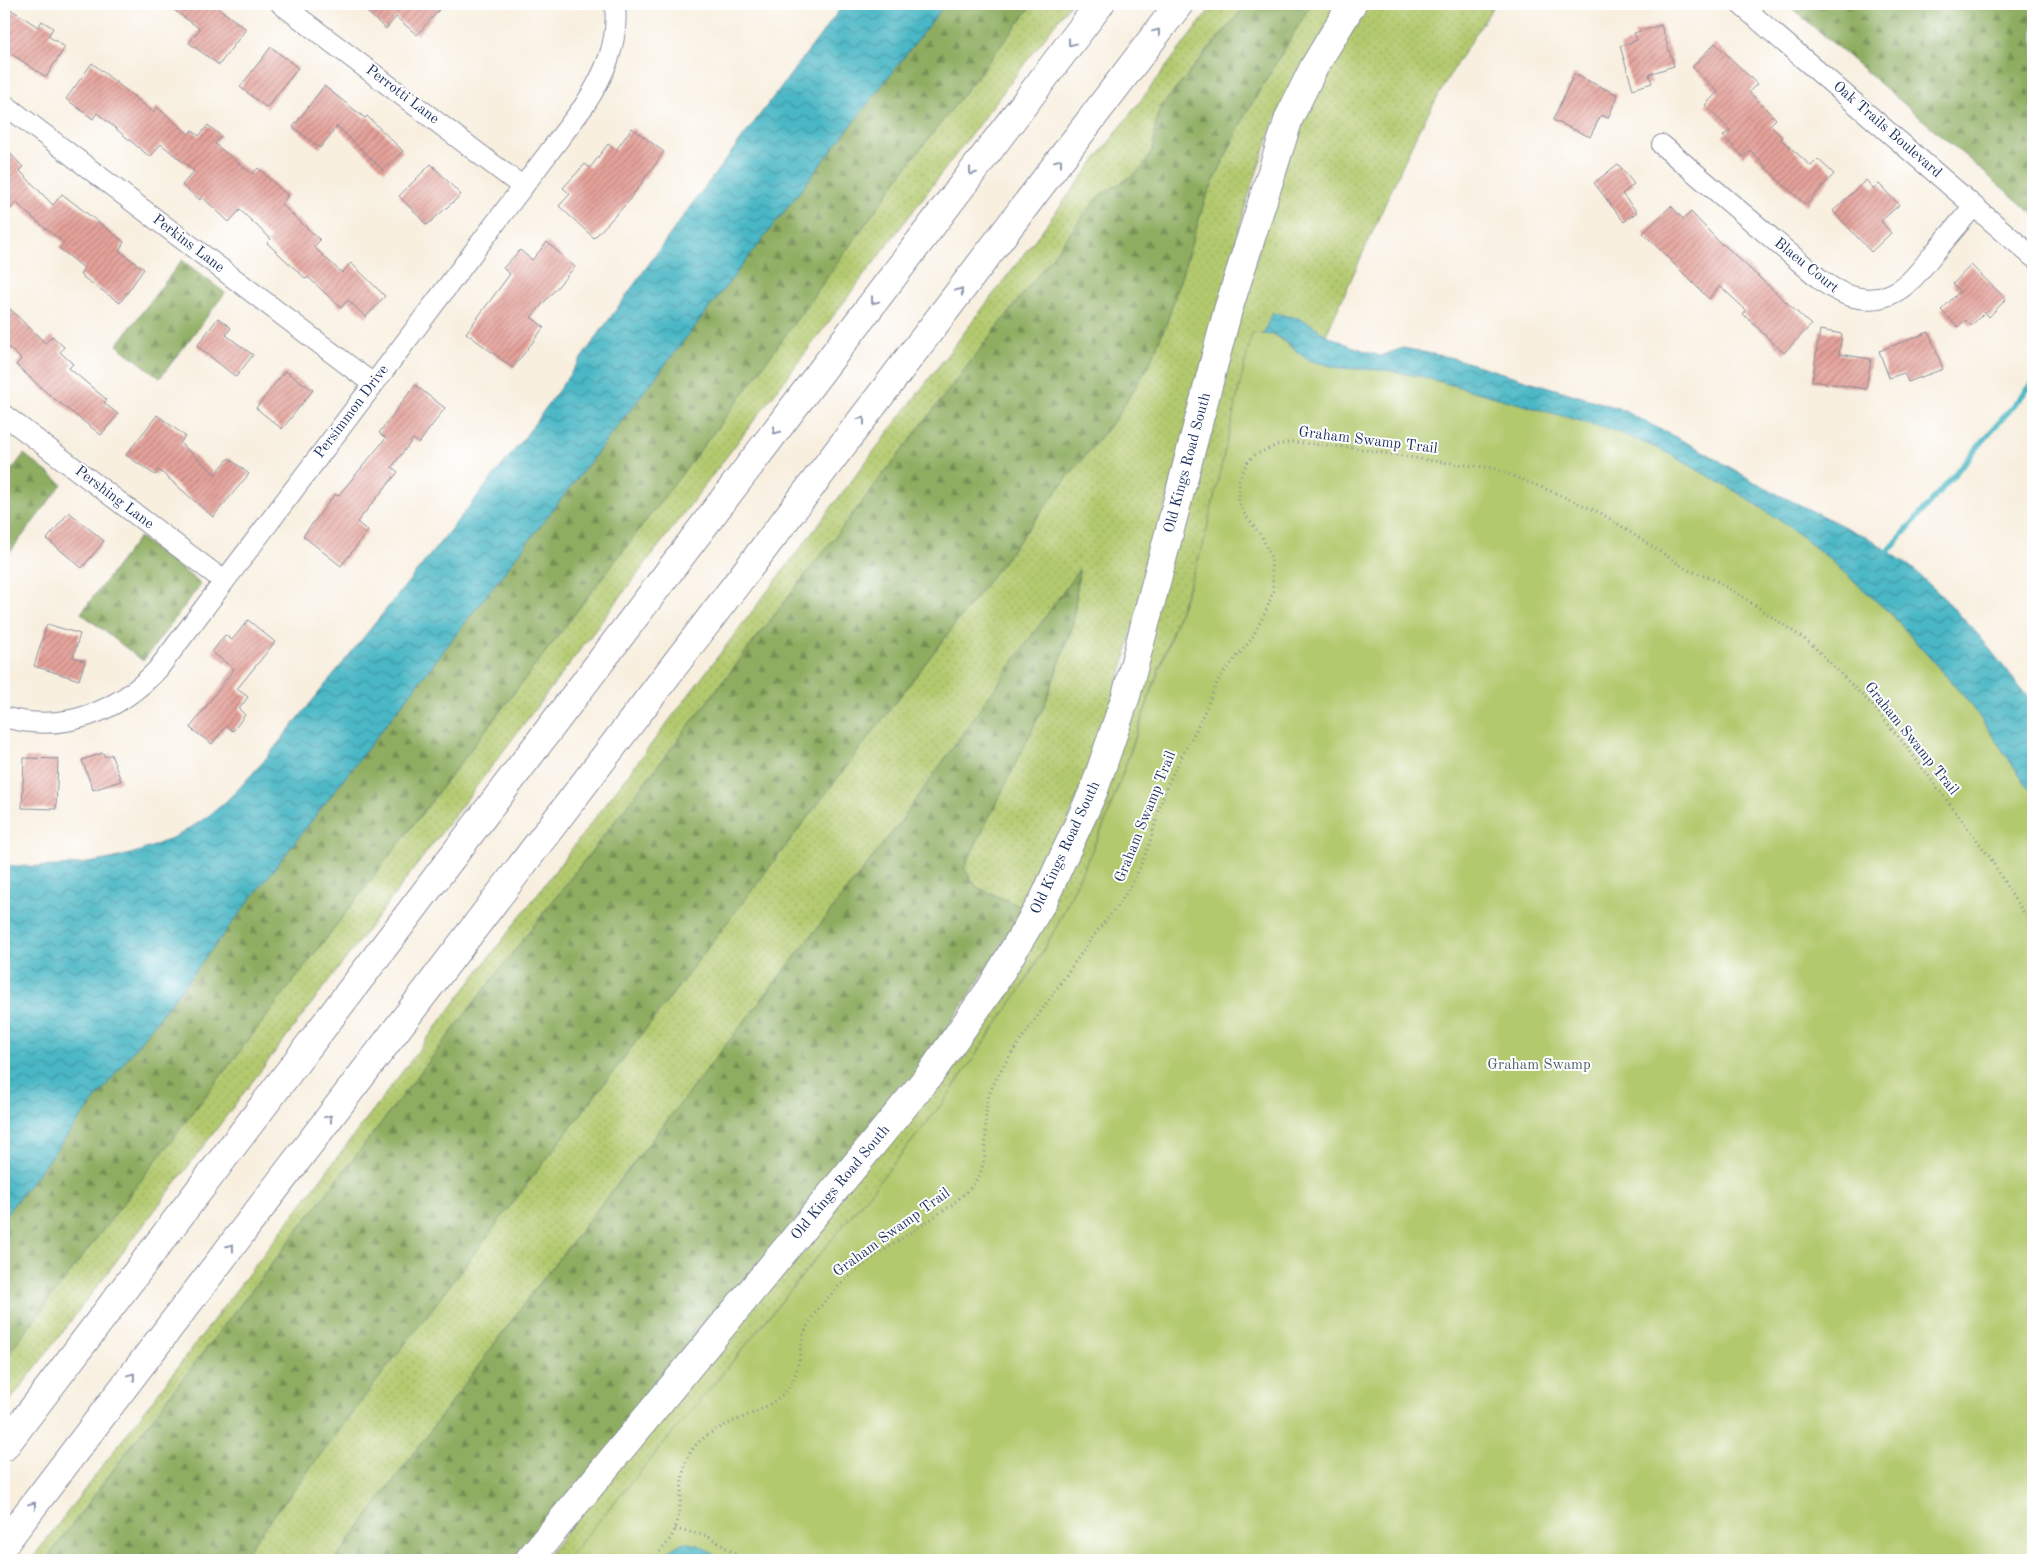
<svg xmlns="http://www.w3.org/2000/svg" width="2037" height="1564" font-family="'Old Standard TT',serif">
<style>
.grass{fill:url(#grass-dots);stroke:#677c66}
.forest{fill:url(#forest-firs);stroke:#546e60}
.green{fill:#b3c96e;stroke:#677c66}
.water{fill:url(#water-waves);stroke:#327392}
.lines{fill:none;stroke-linecap:round;stroke-linejoin:round}
.stream{stroke:#4ab7c5;stroke-width:5.5}
.building{fill:url(#building-hatch)}
.street-casing{stroke:#8a8f9e;stroke-width:22}
.secondary-casing{stroke:#8a8f9e;stroke-width:30}
.highway-casing{stroke:#8a8f9e;stroke-width:30}
.path{stroke:#8a8f9e;stroke-width:3;stroke-dasharray:1 4;stroke-linecap:butt}
.street{stroke:#fff;stroke-width:20}
.secondary{stroke:#fff;stroke-width:28}
.highway{stroke:#fff;stroke-width:28}
.oneway{stroke:#8d97ae}
.labels{text-anchor:middle;dominant-baseline:central;stroke-width:4;stroke-linejoin:round;paint-order:stroke}
.street-label{font-size:15px;fill:#1b2f5e;stroke:#fff}
.park-label{font-size:15px;fill:#495d63;stroke:#fff}
</style>
<defs>
<pattern id="grass-dots" width="8" height="8" patternUnits="userSpaceOnUse" patternTransform="scale(1.25)"><rect width="8" height="8" fill="#b3c96e"/><path d="M2 2h.1M6 6h.1" fill="none" stroke="#99ad62" stroke-width="1.8" stroke-linecap="round"/></pattern>
<pattern id="forest-firs" width="22" height="20" patternUnits="userSpaceOnUse" patternTransform="scale(1.25)"><rect width="22" height="20" fill="#8ead61"/><path d="M5 1l3.5 6h-7zM16 11l3.5 6h-7z" fill="#738d53"/></pattern>
<pattern id="water-waves" width="16" height="10" patternUnits="userSpaceOnUse" patternTransform="scale(1.25)"><rect width="16" height="10" fill="#4ab7c5"/><path d="M0 5q4-4 8 0t8 0" fill="none" stroke="#3d95a3"/></pattern>
<pattern id="building-hatch" width="6" height="6" patternUnits="userSpaceOnUse" patternTransform="scale(1.25)"><rect width="6" height="6" fill="#e5a29a"/><path d="M-1 1l2-2M0 6l6-6M5 7l2-2" fill="none" stroke="#b98481"/></pattern>
</defs>
<rect width="100%" height="100%" fill="#fff"/>
<filter id="ink" filterUnits="userSpaceOnUse"><feTurbulence type="fractalNoise" baseFrequency=".02" numOctaves="2"/><feDisplacementMap in="SourceGraphic" scale="10" xChannelSelector="R" yChannelSelector="G"/><feConvolveMatrix kernelMatrix="1 2 1 2 8 2 1 2 1" color-interpolation-filters="sRGB"/></filter>
<filter id="wash" filterUnits="userSpaceOnUse"><feTurbulence type="fractalNoise" baseFrequency=".0096" numOctaves="4" result="noise"/><feDisplacementMap in="SourceGraphic" scale="20" xChannelSelector="R" yChannelSelector="G"/><feGaussianBlur stdDeviation="1.12" result="paint"/><feColorMatrix in="noise" values="0 0 0 0 0 0 0 0 0 0 0 0 0 0 0 0 0 1.4 0 .05"/><feComposite in="paint" operator="in"/></filter>
<g filter="url(#wash)">
<rect width="100%" height="100%" fill="#f8efdf"/>
<path class="grass" d="M1033 4H1070L4 1409V1359L740 398 908 165Z
M1214 4H1247L1189 72 1155 126 1154 146 1145 165 1134 175 1099 196 134 1442 46 1560H31Z
M1311 4H1338L1275 120 1247 200 1117 688 1069 819 1026 909 976 887 964 868 1045 704 1073 624 1079 571 898 825 532 1293 335 1560H240L1070 474 1116 418 1148 367 1167 322 1205 200 1244 117Z
M1364 4H1495L1457 63 1417 133 1326 335 1309 323 1282 339 1183 601 1107 818 1056 928 1023 986 943 1103 724 1372 566 1560H544L1040 930 1199 463 1276 188 1316 87Z"/>
<path class="forest" d="M945 4H1033L908 165 740 398 4 1359V1217Z
M1247 4H1311L1244 117 1205 200 1167 322 1148 367 1116 418 1070 474 240 1560H46L134 1442 1099 196 1134 175 1145 165 1154 146 1155 126 1160 108Z
M1787 4H2033V214Z
M182 260 225 293 160 378 117 345Z
M24 454 62 484 4 560V480Z
M139 537 201 584 143 661 81 613Z
M1079 569 1073 624 1045 704 964 868 977 887 1026 909 919 1072 518 1560H335L532 1293 898 825Z"/>
<path class="green" d="M1252 333 1275 335 1308 360 1340 368 1385 370 1420 376 1613 430 1664 451 1737 492 1788 526 1826 556 1892 615 1969 702 2033 794V1560H566L724 1372 943 1103 1023 986 1056 928 1107 818 1203 546Z"/>
<path class="water" d="M844 4H945L4 1217V865C76 871 153 859 212 813 231 799 247 779 263 762L522 441 689 208Z
M1272 313 1298 318 1309 323 1326 335 1351 346 1380 356 1403 348 1453 358 1618 408 1703 451 1763 487 1874 541 1911 567 1948 602 1981 638 2033 704V794L1969 702 1892 615 1826 556 1788 526 1737 492 1664 451 1613 430 1420 376 1385 370 1340 368 1308 360 1282 339 1275 335 1263 334Z
M683 1542 699 1545 723 1560H663L670 1550Z"/>
<g class="lines">
<path class="stream" d="M1885 555 2033 383"/>
</g>
<g id="blocks">
<path class="building" d="M166 4H213L246 29 219 65 189 43 200 29Z
M376 4H444L417 35 396 17 386 29 368 13Z
M4 5 38 27 42 21 53 28 48 36 65 47 46 77 4 49Z
M1661 25 1674 66 1649 74 1652 83 1633 89 1620 46 1637 40 1634 33Z
M1715 43 1757 84 1749 92 1776 119 1770 125 1783 138 1781 139 1811 166 1818 159 1834 174 1806 205 1776 178 1750 150 1743 157 1723 136 1730 130 1705 105 1718 92 1692 67Z
M271 47 298 68 267 108 240 87Z
M92 63 153 112 157 107 189 134 192 130 199 136 208 125 221 136 215 144 252 174 258 168 288 196 281 204 320 240 314 247 342 273 351 263 385 296 366 317 348 300 341 308 308 277 306 279 267 243 271 239 240 210 229 222 202 197 200 200 182 185 194 171 161 144 150 157 97 113 93 119 66 99Z
M1574 74 1618 95 1608 118 1601 115 1590 137 1553 120Z
M324 86 365 118 367 116 403 151 384 171 337 126 320 148 293 127Z
M632 128 664 152 627 203 594 238 559 206 570 194 563 188 585 164 590 168 608 144 616 150Z
M4 147 23 167 19 170 53 205 62 194 124 242 119 251 144 269 120 303 80 275 84 268 59 248 64 243 28 214 17 203 4 216Z
M431 164 461 195 427 225 399 196Z
M1618 164 1634 184 1622 194 1637 212 1624 222 1594 183Z
M1866 180 1874 189 1879 184 1899 205 1881 221 1891 233 1871 252 1833 211Z
M1671 206 1683 219 1691 212 1722 245 1723 244 1811 325 1784 353 1743 314 1746 310 1720 286 1709 299 1643 233Z
M547 242 575 267 531 317 544 327 513 368 466 333 510 274 503 268 520 250 532 260Z
M1971 265 2006 299 1989 317 1985 312 1971 326 1965 320 1958 327 1941 310 1960 291 1953 284Z
M4 303 45 343 52 336 64 347 60 352 73 364 69 368 107 400 104 403 118 414 101 435 47 393 16 365 21 359 4 343Z
M218 318 231 328 226 335 253 355 236 377 197 346Z
M1820 330 1842 334 1839 354 1871 359 1866 389 1812 381Z
M1929 332 1943 369 1908 382 1904 373 1889 378 1879 351Z
M285 371 313 390 282 429 256 408Z
M415 385 445 408 419 443 413 439 392 467 398 472 357 522 368 531 341 566 303 536 335 494 338 496 386 438 379 433Z
M157 415 185 436 180 443 215 474 229 458 249 474 213 517 159 470 155 475 126 455Z
M69 512 104 541 82 568 47 539Z
M248 620 275 642 237 689 248 697 239 709 245 715 233 731 226 726 212 744 190 728 234 669 212 652 225 635 232 640Z
M47 624 80 634 73 657 85 661 79 680 34 666Z
M103 753 105 757 111 754 121 781 93 790 82 760Z
M24 758 58 759 56 809 22 808Z"/>
</g>
</g>
<g filter="url(#ink)">
<use href="#blocks" fill-opacity="0" stroke="#8a8f9e" stroke-width="1"/>
<g class="lines">
<defs>
<path id="street" d="M281 4 523 187
M1740 4 2033 257
M4 104 373 384
M1662 145 1821 280C1848 301 1881 308 1909 282 1918 274 1926 263 1934 253 1948 237 1961 221 1974 206
M4 415 224 581
M4 717C63 734 118 712 158 669L584 106C605 74 619 43 615 4"/>
<path id="secondary" d="M529 1560 928 1077 991 988 1044 899 1094 790 1126 696 1228 310 1289 118 1314 67 1352 4"/>
<path id="highway" d="M4 1447 1100 4
M4 1544 1179 4"/>
</defs>
<use href="#street" class="street-casing"/>
<use href="#secondary" class="secondary-casing"/>
<use href="#highway" class="highway-casing"/>
<path class="path" d="M675 1529 708 1536 744 1560
M654 1560C660 1550 671 1541 675 1529 685 1502 676 1468 695 1446 720 1418 765 1418 788 1388 799 1374 799 1354 803 1337 808 1319 822 1304 834 1291 861 1263 894 1244 925 1223 943 1211 962 1199 975 1182 991 1160 983 1130 987 1104 989 1090 998 1076 1005 1063L1091 939 1122 900 1136 876 1149 845 1165 790 1173 773 1198 726 1218 681 1224 672 1251 640 1267 609 1273 591 1271 558 1262 537 1244 513 1239 502V480L1248 461 1255 455 1277 445 1292 442 1354 448 1433 461 1493 468 1548 490 1601 513 1688 570 1711 578 1743 597 1810 643 1871 704 1902 741 1989 856 2015 900 2033 926"/>
<use href="#street" class="street"/>
<use href="#secondary" class="secondary"/>
<use href="#highway" class="highway"/>
</g>
<defs><path id="oneway-chevron" d="M-2-3.5L2.5 0L-2 3.5" fill="none" stroke-width="1.6" stroke-linecap="round" stroke-linejoin="round" transform="scale(1.25)"/></defs>
<g class="oneway">
<use href="#oneway-chevron" transform="translate(1157 32) rotate(-53)"/>
<use href="#oneway-chevron" transform="translate(1071 43) rotate(127)"/>
<use href="#oneway-chevron" transform="translate(1059 162) rotate(-53)"/>
<use href="#oneway-chevron" transform="translate(972 172) rotate(127)"/>
<use href="#oneway-chevron" transform="translate(960 291) rotate(-53)"/>
<use href="#oneway-chevron" transform="translate(874 301) rotate(127)"/>
<use href="#oneway-chevron" transform="translate(862 420) rotate(-53)"/>
<use href="#oneway-chevron" transform="translate(776 431) rotate(127)"/>
<use href="#oneway-chevron" transform="translate(329 1118) rotate(-53)"/>
<use href="#oneway-chevron" transform="translate(231 1247) rotate(-53)"/>
<use href="#oneway-chevron" transform="translate(132 1376) rotate(-53)"/>
<use href="#oneway-chevron" transform="translate(33 1505) rotate(-53)"/>
</g>
</g>
<g class="labels">
<g class="street-label">
<text transform="translate(402 95) rotate(37)">Perrotti Lane</text>
<text transform="translate(1887 130) rotate(41)">Oak Trails Boulevard</text>
<text transform="translate(188 244) rotate(37)">Perkins Lane</text>
<text transform="translate(1806 266) rotate(39)">Blaeu Court</text>
<text transform="translate(352 412) rotate(-53)">Persimmon Drive</text>
<text transform="translate(1368 441) rotate(7)">Graham Swamp Trail</text>
<text transform="translate(1188 463) rotate(-75)">Old Kings Road South</text>
<text transform="translate(114 498) rotate(37)">Pershing Lane</text>
<text transform="translate(1911 739) rotate(51)">Graham Swamp Trail</text>
<text transform="translate(1146 817) rotate(-68)">Graham Swamp Trail</text>
<text transform="translate(1066 848) rotate(-65)">Old Kings Road South</text>
<text transform="translate(841 1183) rotate(-50)">Old Kings Road South</text>
<text transform="translate(892 1233) rotate(-36)">Graham Swamp Trail</text>
</g>
<g class="park-label">
<text x="1539" y="1065">Graham Swamp</text>
</g>
</g>
<rect width="2037" height="1564" fill="none" stroke="#fff" stroke-width="20"/>
</svg>
